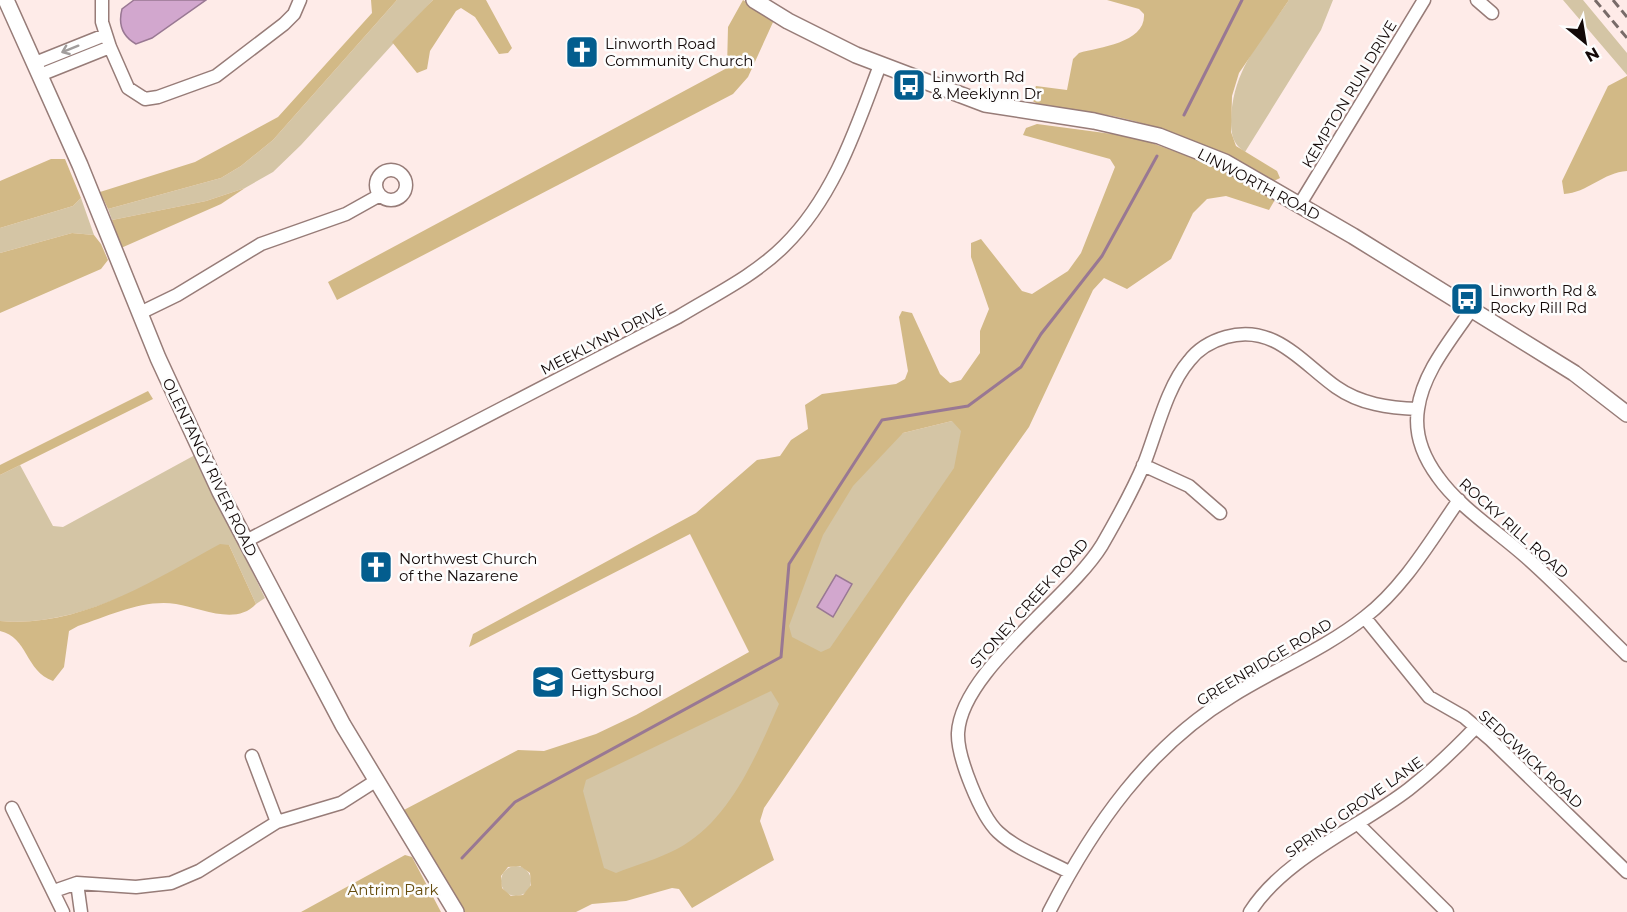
<svg xmlns="http://www.w3.org/2000/svg" width="1627" height="912" font-family="Montserrat,sans-serif">
<style>
.green{fill:#d4c5a5}
.forest{fill:#d2b986;fill-rule:evenodd}
.water{fill:#d2a7ce;stroke:#997893;stroke-width:1.5}
.lines{fill:none;stroke-linecap:round;stroke-linejoin:round}
.stream{stroke:#997893;stroke-width:3}
.minor-casing{stroke:#977c78;stroke-width:15}
.major-casing{stroke:#977c78;stroke-width:18}
.minor{stroke:#fff;stroke-width:12}
.major{stroke:#fff;stroke-width:15}
.rail{stroke:#786b69;stroke-width:3;stroke-dasharray:9 4.5;stroke-linecap:butt}
.oneway{stroke:#a19d9c}
.labels{text-anchor:middle;dominant-baseline:central;stroke-width:5;stroke-linejoin:round;paint-order:stroke}
.poi-label{font-size:15px;fill:#130908;stroke:#fdfdfd;text-anchor:start}
.street-label{font-size:15px;fill:#130908;stroke:#fdfdfd}
.park-label{font-size:15px;fill:#654c0d;stroke:#fdfdfd}
</style>
<rect width="100%" height="100%" fill="#feebe8"/>
<path class="green" d="M397 0H433L301 145 273 172 245 188 206 201 112 220 108 209 221 178 241 166 273 140Z
M1289 0H1333L1321 30 1245 152C1233 144 1231 135 1231 120 1233 68 1261 41 1289 0Z
M1563 0H1583L1627 53V75Z
M81 198 94 235 72 233 0 253V228L73 206Z
M999 420 748 821 599 887 540 790 761 673 691 533 903 433 952 421Z
M195 455 265 598 256 604 229 545C158 579 81 628 0 621V475L20 465 53 526 63 527Z
M501 881a15 15 0 1 1 30 0a15 15 0 1 1-30 0Z"/>
<path class="forest" d="M371 0H397L273 140 241 166 221 178 108 209 100 192 195 162 278 117 372 13Z
M433 0H486L512 48 508 53 499 54 475 17 461 8 456 11 430 51 427 69 417 73 392 42Z
M743 0 774 20 748 77 733 94 337 300 328 282 727 68 728 27Z
M1107 0H1289L1239 73 1232 96 1231 132 1236 146 1277 171 1280 178 1274 181C1219 152 1163 124 1101 114 1079 111 1048 114 1030 99L1036 86 1067 90 1073 59 1079 53C1100 47 1146 43 1144 14L1139 9Z
M1627 76V171C1604 172 1587 193 1564 194L1562 181 1608 86Z
M1037 124 1135 137 1224 169 1276 198 1269 210 1226 196 1207 199 1193 213 1171 259 1127 289 1104 278 1093 290 1029 427 907 598 764 808 760 821 774 860 692 908 679 889 672 888 626 901 592 904 576 912H463L402 811 518 750 544 751 596 734 636 715 749 652 690 534 469 647 473 634 696 513 757 460 780 456 791 440 808 429 805 405 822 394 896 384 905 379 908 371 899 317 902 311 912 313 940 374 950 383 961 380 980 353V331L989 309 971 257V243L981 239 1022 291 1032 294 1068 271 1081 253 1115 167 1110 159 1023 135 1026 128ZM952 421 961 431 954 468 830 648 821 652 792 637 789 626 823 535 853 486 903 433ZM771 691 779 704C756 756 730 821 677 849 658 859 636 865 616 873L604 868 583 791 586 780ZM520 866 530 873 531 885 523 895 511 896 502 888 501 876 508 867Z
M51 159H65L81 198 73 206 0 228V181Z
M245 188 221 204 121 248 112 220 206 201Z
M72 233 94 235 101 244 108 260 101 269 0 313V253Z
M148 391 153 399 0 475V465Z
M220 544 229 545 256 604C236 626 201 608 176 604 143 599 109 616 78 626L69 631 64 667 53 681C25 671 28 637 0 631V621C81 628 152 581 220 544Z
M405 855 412 857 441 912H301Z"/>
<path class="water" d="M134 0H206L152 38 136 44C122 36 118 24 122 9Z
M836 575 852 584 833 617 817 607Z"/>
<g class="lines">
<path class="stream" d="M1184 115 1242 0
M462 858 515 802 781 657 789 564 882 420 968 406 1021 367 1041 334 1102 256 1157 156"/>
<defs>
<path id="minor" d="M102 0V22L110 47 128 88 145 99 158 97 216 76 284 24 294 14 300 0
M1477 0 1492 13
M35 63 105 35
M40 75 110 47
M376 185a15 15 0 1 1 30 0a15 15 0 1 1-30 0Z
M1300 204 1424 0
M1471 310C1451 340 1423 372 1418 409 1414 434 1424 458 1438 477 1459 507 1498 532 1526 557 1561 588 1593 622 1627 655
M140 313 177 295 261 244 346 214 380 195
M1143 465 1189 486 1220 513
M246 541 678 317C714 295 754 276 784 246 834 197 856 129 880 65
M1365 618 1429 697 1464 717 1491 740 1627 872
M252 756 277 822
M12 808 63 912
M1358 824 1447 912
M1069 872C1047 860 1017 850 998 832 981 816 957 757 958 733 961 671 1069 599 1102 545 1117 519 1132 492 1144 464 1156 434 1167 386 1189 361 1198 349 1212 341 1226 337 1274 323 1302 363 1336 387 1360 404 1389 408 1418 409
M77 883 81 912
M54 891 77 883 136 887 171 883 199 871 277 822 341 803 377 780
M1049 912C1093 826 1148 747 1232 696 1275 669 1325 649 1365 617 1404 587 1431 540 1459 500
M1250 912C1284 858 1360 827 1409 789 1433 770 1455 749 1476 727"/>
<path id="major" d="M6 0 80 165 158 358 220 492 343 725 456 912
M754 0 788 21 856 55 985 104 1094 121 1159 136 1225 162 1353 236 1574 373 1627 414"/>
</defs>
<use href="#minor" class="minor-casing"/>
<use href="#major" class="major-casing"/>
<use href="#minor" class="minor"/>
<use href="#major" class="major"/>
<path class="rail" d="M1595 0 1627 38
M1613 0 1627 17"/>
</g>
<defs><path id="oneway-shaft" d="M-6 0H5M1.5-3L5.5 0L1.5 3" fill="none" stroke-width="1.6" stroke-linecap="round" stroke-linejoin="round" transform="scale(1.5)"/></defs>
<use class="oneway" href="#oneway-shaft" transform="translate(70 49) rotate(158)"/>
<defs>
<symbol id="church-square" viewBox="-11 -11 22 22"><rect x="-9" y="-9" width="18" height="18" rx="4" fill="#035d8e" stroke="#fdfdfd"/><path d="M-1.2-6h2.4v3.5h3.3v2.4h-3.3V6h-2.4V-.1h-3.3v-2.4h3.3Z" fill="#fff"/></symbol>
<symbol id="bus-square" viewBox="-11 -11 22 22"><rect x="-9" y="-9" width="18" height="18" rx="4" fill="#035d8e" stroke="#fdfdfd"/><path d="M-5-6H5V4H4V6H2V4H-2V6H-4V4H-5ZM-3.5-4V0h7V-4ZM-3.5 1.2v1.5H-2V1.2ZM2 1.2v1.5H3.5V1.2Z" fill="#fff"/></symbol>
<symbol id="school-square" viewBox="-11 -11 22 22"><rect x="-9" y="-9" width="18" height="18" rx="4" fill="#035d8e" stroke="#fdfdfd"/><path d="M0-5L7-2L0 1L-7-2ZM-4 1L0 2.5L4 1V4Q0 6-4 4Z" fill="#fff"/></symbol>
</defs>
<g fill-rule="evenodd">
<use href="#church-square" x="563" y="33" width="38" height="38"/>
<use href="#bus-square" x="890" y="66" width="38" height="38"/>
<use href="#bus-square" x="1448" y="280" width="38" height="38"/>
<use href="#church-square" x="357" y="548" width="38" height="38"/>
<use href="#school-square" x="529" y="663" width="38" height="38"/>
</g>
<g class="labels">
<g class="poi-label">
<text x="605" y="43">Linworth Road<tspan x="605" dy="17">Community Church</tspan></text>
<text x="932" y="76">Linworth Rd<tspan x="932" dy="17">&amp; Meeklynn Dr</tspan></text>
<text x="1490" y="290">Linworth Rd &amp;<tspan x="1490" dy="17">Rocky Rill Rd</tspan></text>
<text x="399" y="558">Northwest Church<tspan x="399" dy="17">of the Nazarene</tspan></text>
<text x="571" y="673">Gettysburg<tspan x="571" dy="17">High School</tspan></text>
</g>
<g class="street-label">
<text transform="translate(1349 94) rotate(-59)">KEMPTON RUN DRIVE</text>
<text transform="translate(1259 184) rotate(28)">LINWORTH ROAD</text>
<text transform="translate(603 339) rotate(-27)">MEEKLYNN DRIVE</text>
<text transform="translate(210 467) rotate(64)">OLENTANGY RIVER ROAD</text>
<text transform="translate(1514 528) rotate(42)">ROCKY RILL ROAD</text>
<text transform="translate(1029 603) rotate(-48)">STONEY CREEK ROAD</text>
<text transform="translate(1264 662) rotate(-31)">GREENRIDGE ROAD</text>
<text transform="translate(1531 759) rotate(43)">SEDGWICK ROAD</text>
<text transform="translate(1354 807) rotate(-35)">SPRING GROVE LANE</text>
</g>
<g class="park-label">
<text x="393" y="889">Antrim Park</text>
</g>
</g>
<g transform="translate(1585 42) rotate(150)" stroke="#fdfdfd" stroke-width="4.5" paint-order="stroke">
<path d="M0-4.5L10 22L0 15L-10 22Z" fill="#130908"/>
<text y="-9" font-size="16" font-weight="bold" text-anchor="middle" fill="#130908">N</text>
</g>
</svg>
